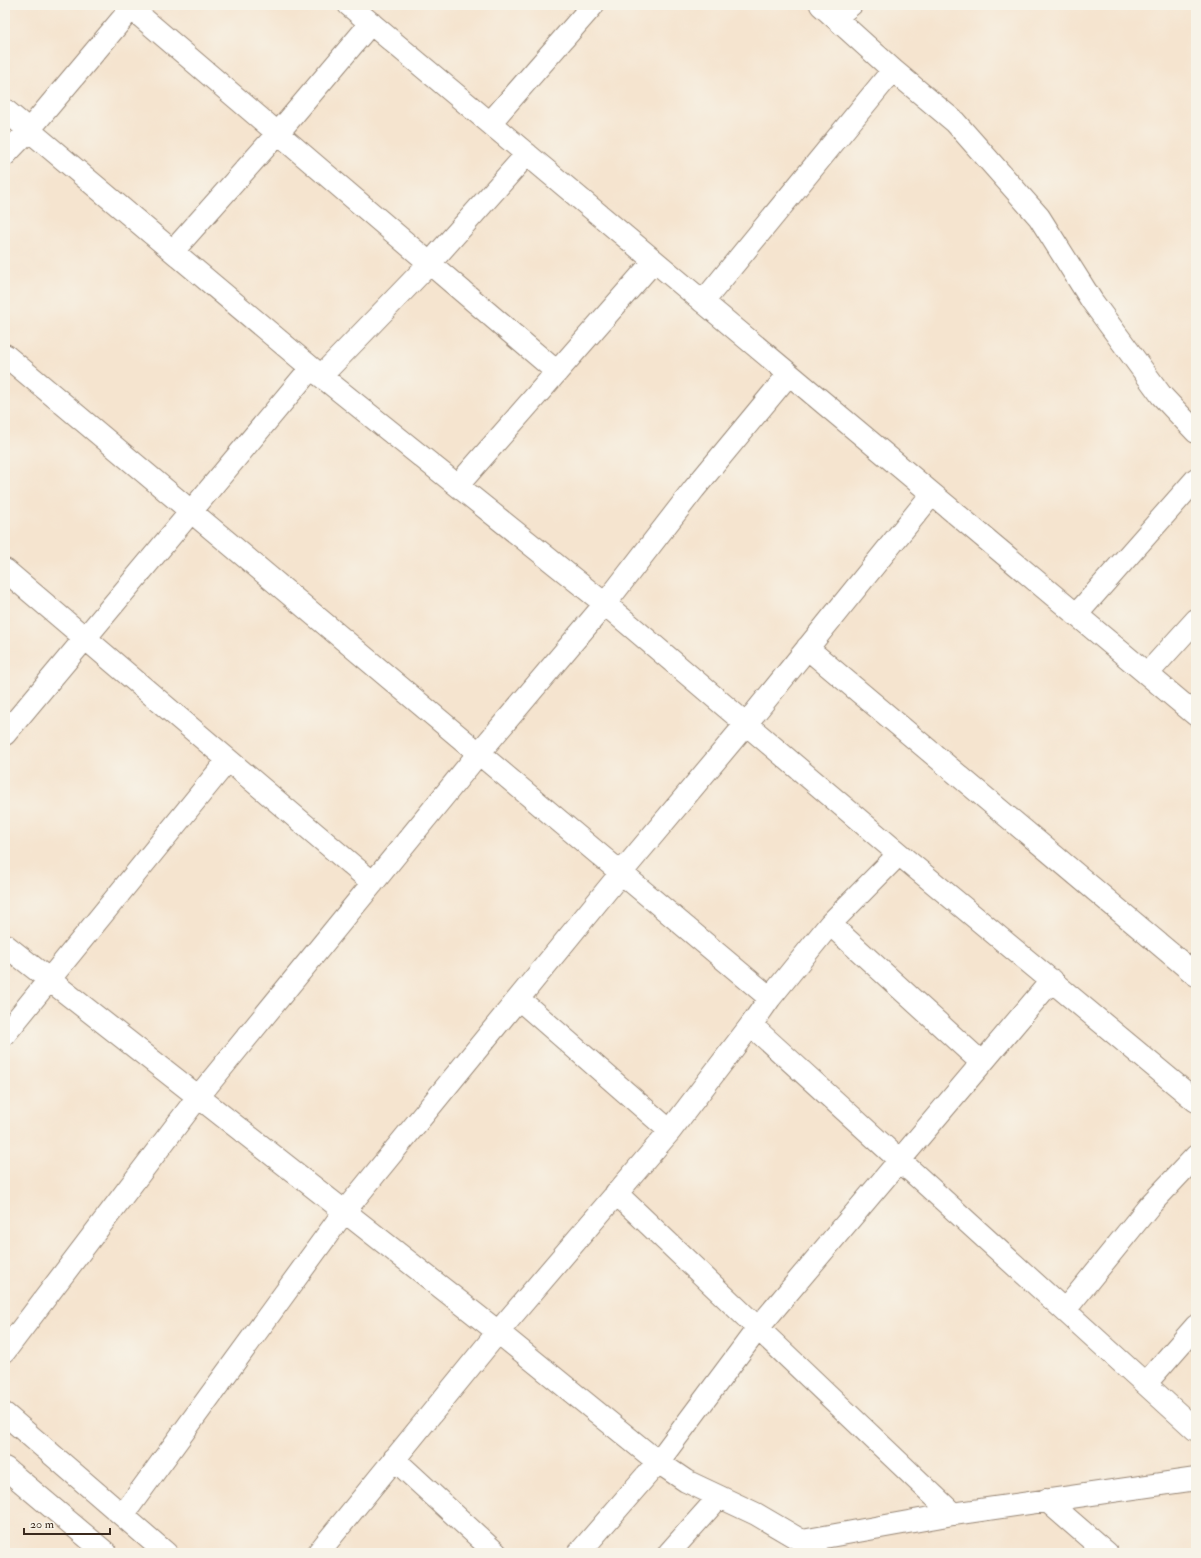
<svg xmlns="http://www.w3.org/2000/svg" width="1201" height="1558" font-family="'IM FELL Double Pica',serif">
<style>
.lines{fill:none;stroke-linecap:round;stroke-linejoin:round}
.minor-casing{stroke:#988776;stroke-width:24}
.minor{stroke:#fff;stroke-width:22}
</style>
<rect width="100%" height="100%" fill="#f7f3e8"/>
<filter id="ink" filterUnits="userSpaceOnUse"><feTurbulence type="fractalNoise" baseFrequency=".025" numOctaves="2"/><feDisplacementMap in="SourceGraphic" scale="8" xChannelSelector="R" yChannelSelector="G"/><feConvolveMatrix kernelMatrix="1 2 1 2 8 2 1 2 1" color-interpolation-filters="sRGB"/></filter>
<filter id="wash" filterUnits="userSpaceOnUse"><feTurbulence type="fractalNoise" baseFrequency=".012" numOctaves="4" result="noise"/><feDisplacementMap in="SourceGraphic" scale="16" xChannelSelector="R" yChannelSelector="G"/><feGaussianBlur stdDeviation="0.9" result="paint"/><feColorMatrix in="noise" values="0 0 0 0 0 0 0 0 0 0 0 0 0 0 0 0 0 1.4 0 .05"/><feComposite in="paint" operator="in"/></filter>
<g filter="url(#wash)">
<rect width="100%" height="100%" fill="#f5e4cf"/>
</g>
<g filter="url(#ink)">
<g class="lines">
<defs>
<path id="minor" d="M349 5 1196 715
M821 5 893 70 955 122 1039 217 1092 301 1161 395 1196 432
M131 8 557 372
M836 17 851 5
M5 110 321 376 605 604 899 854 1196 1101
M490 123 593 5
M5 155 29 130 134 5
M173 251 278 133 371 23
M703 302 893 70
M5 355 770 998
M321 376 430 263 527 154
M458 485 654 261
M5 570 373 883
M1076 615 1196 479
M807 648 1196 975
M1147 674 1196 620
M5 734 311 368
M830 924 982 1063
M5 945 498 1332 658 1462 686 1481 756 1514 802 1541 817 1553
M519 999 670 1131
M751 1025 1196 1430
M5 1034 228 760
M616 1193 953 1514
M1065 1310 1150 1205 1196 1156
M5 1351 198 1097 479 753 605 604 694 489 789 374
M1146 1383 1196 1326
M5 1414 166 1553
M394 1459 496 1553
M5 1468 106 1553
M1046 1500 1107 1553
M123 1515 344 1212 621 873 746 724 932 494
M802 1541 953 1514 1196 1479
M318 1553 498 1332 670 1131 751 1025 770 998 830 924 899 854
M579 1553 658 1462 758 1328 1052 980
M669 1553 719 1497"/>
</defs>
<use href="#minor" class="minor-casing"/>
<use href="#minor" class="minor"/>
</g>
</g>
<rect width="1201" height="1558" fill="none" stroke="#f7f3e8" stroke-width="20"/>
<path d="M24 1528v6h86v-6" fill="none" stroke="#3b2a1e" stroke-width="2"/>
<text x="30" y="1528" font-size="12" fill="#3b2a1e" stroke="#f7f3e8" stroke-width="3" paint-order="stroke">20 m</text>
</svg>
